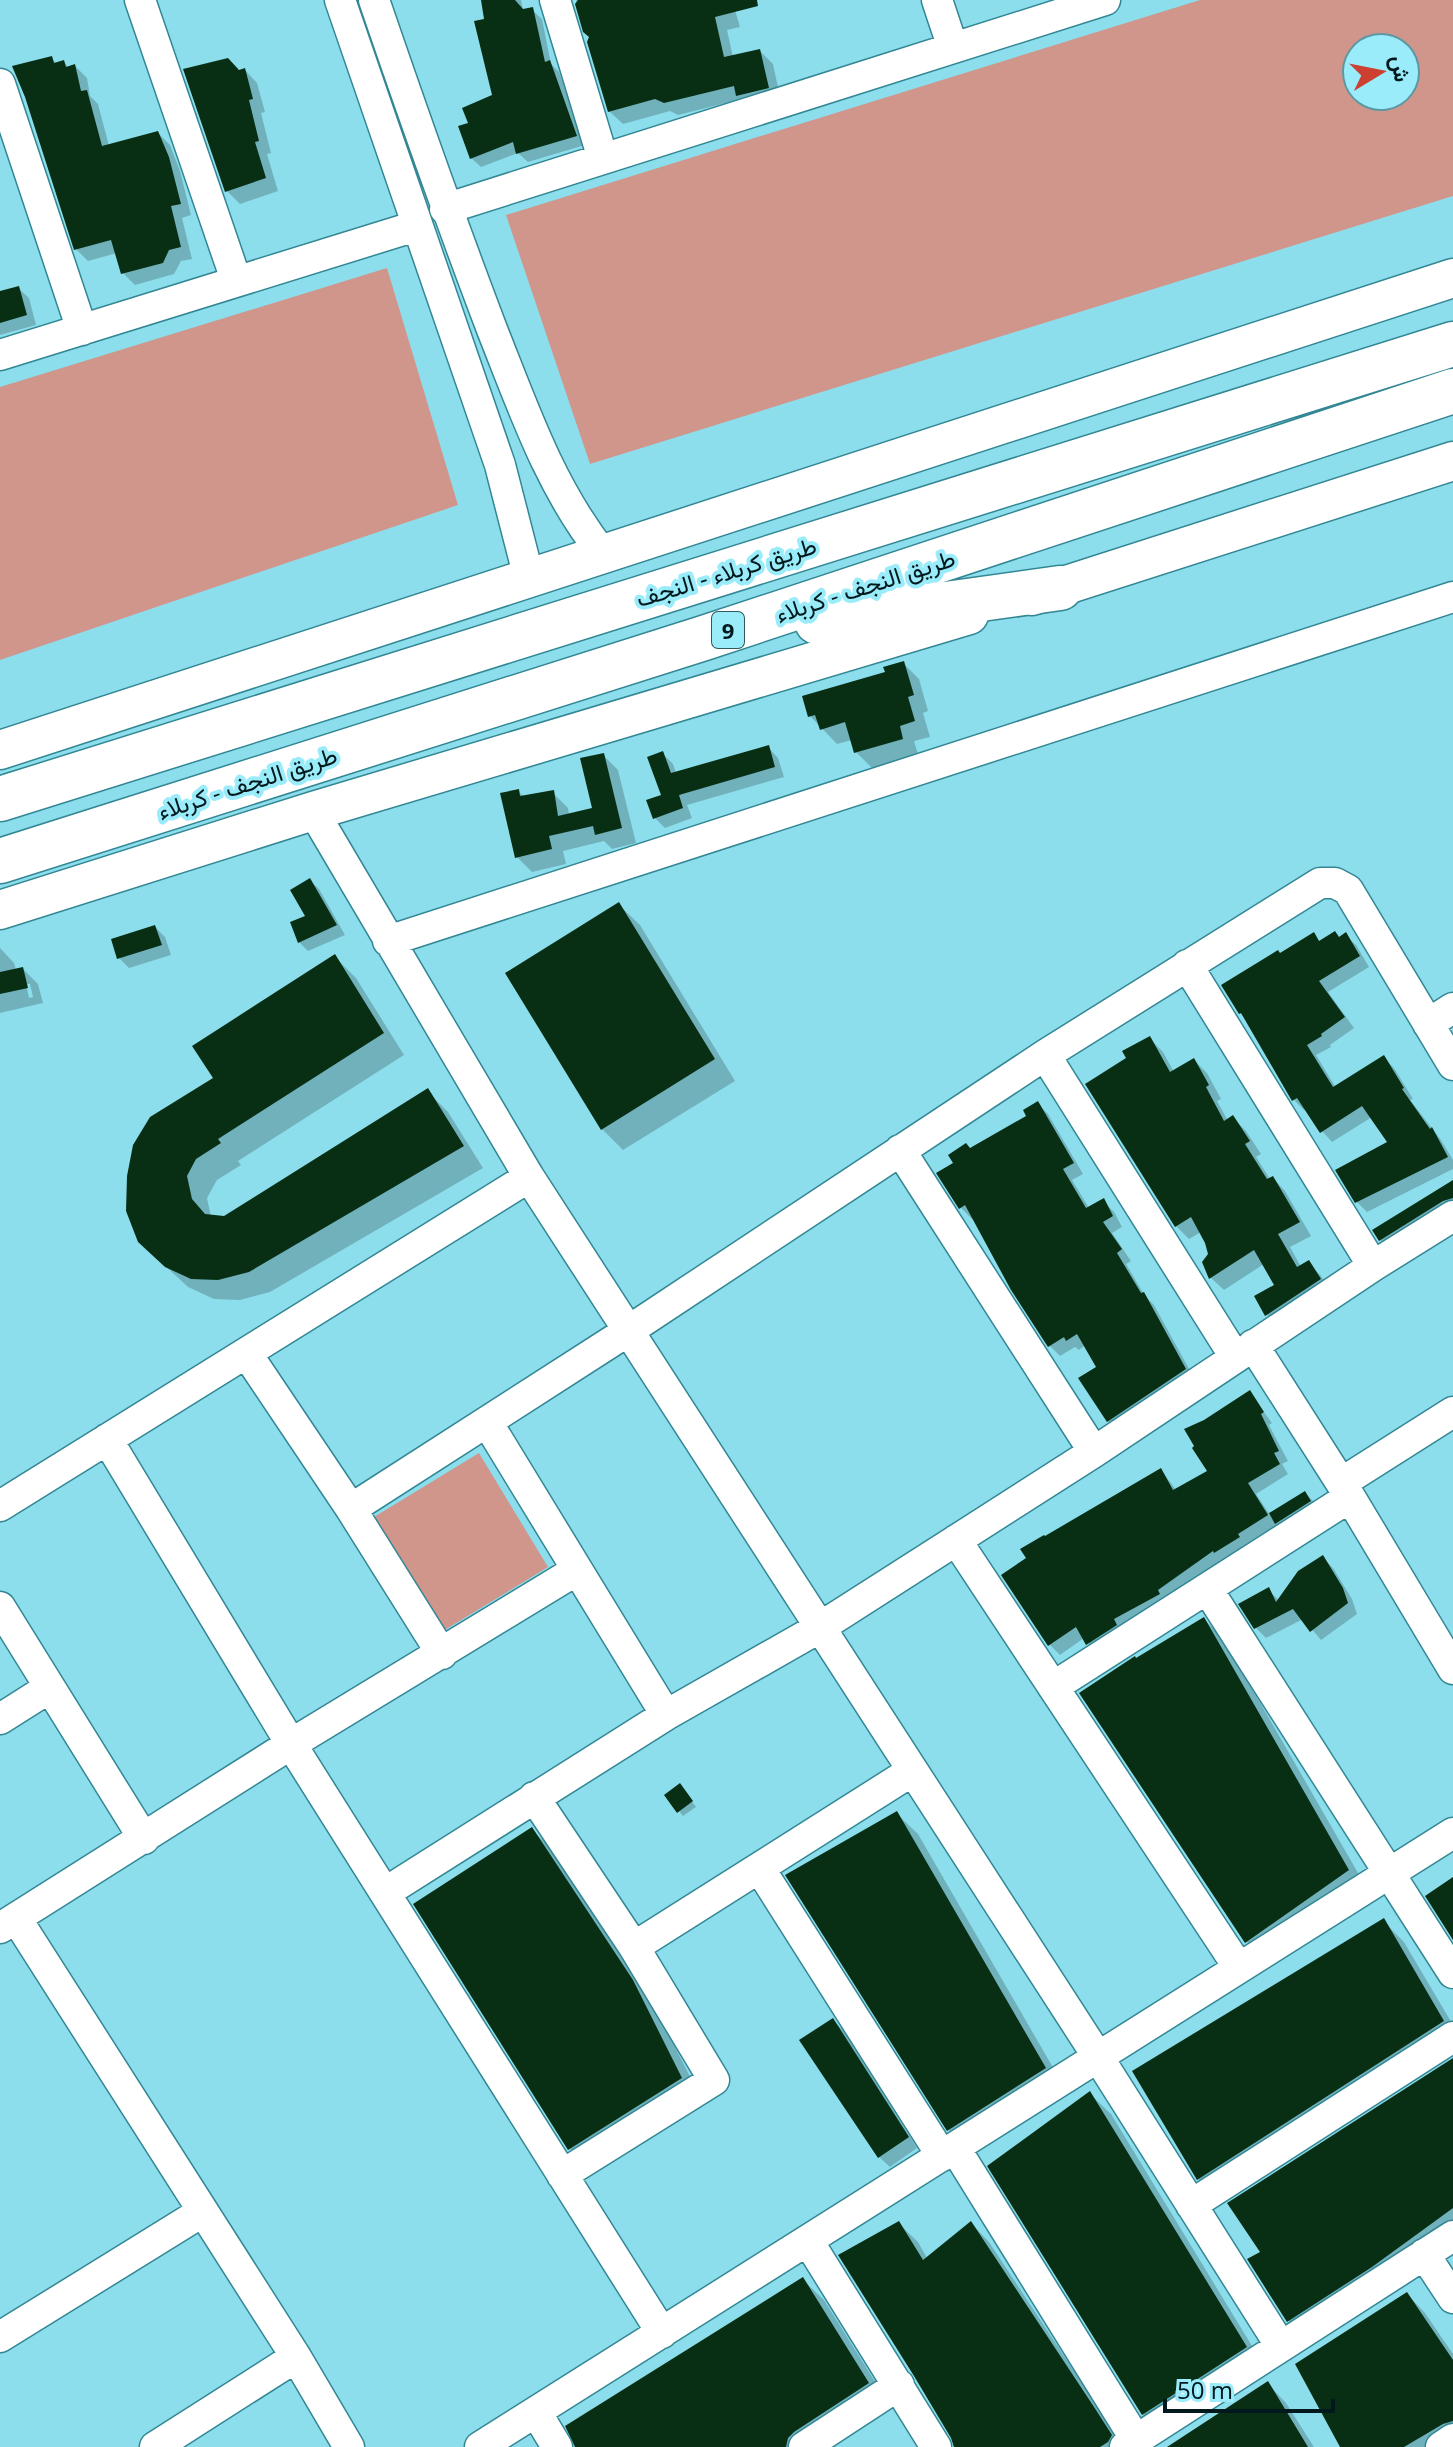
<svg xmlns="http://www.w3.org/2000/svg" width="1453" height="2447" font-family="'Open Sans',Vazirmatn,sans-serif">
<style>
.green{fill:#d0968c;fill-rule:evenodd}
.shadow{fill:#0003;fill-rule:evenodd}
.building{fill:#082f14}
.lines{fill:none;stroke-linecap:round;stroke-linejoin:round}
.minor-casing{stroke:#338794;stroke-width:33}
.major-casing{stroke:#338794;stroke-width:41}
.highway-casing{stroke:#338794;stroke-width:47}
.minor{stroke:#fff;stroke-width:30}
.major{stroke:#fff;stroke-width:38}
.highway{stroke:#fff;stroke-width:44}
.labels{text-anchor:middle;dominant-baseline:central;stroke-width:8;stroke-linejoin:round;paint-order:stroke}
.shield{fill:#9aecfa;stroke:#2f585f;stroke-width:2}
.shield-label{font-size:22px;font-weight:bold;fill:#01191d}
.street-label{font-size:24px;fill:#01191d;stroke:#9aecfa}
</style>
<rect width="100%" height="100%" fill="#8ddeec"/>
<path class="green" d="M1200 0H1453V196L590 464 506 215ZM1405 48V96H1357V48Z
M387 268 458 505 0 660V387Z
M479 1453 548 1567 443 1631 374 1517Z"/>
<path class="shadow" d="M483 0H521L523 11 532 10 542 19 551 64 559 72 585 145 528 162 518 153 481 167 471 158 470 124 494 96Z
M576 0H732L740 27 727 30 733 57 760 51 773 64 781 101 742 99 678 115 670 111 623 124 609 111 592 37 585 30Z
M51 58 57 64 64 62 69 68 75 66 87 78 90 96 98 104 109 146 158 133 170 145 180 171 191 215 182 218 192 259 181 261 174 274 135 285 123 273 117 253 88 261 76 249Z
M245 70 257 83 265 112 261 113 271 153 267 154 278 191 240 204 226 190 239 72Z
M18 288 29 298 36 325 0 335V293Z
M903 663 919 679 928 711 923 713 930 737 914 741 918 754 872 768 856 752 852 740 837 744 810 716Z
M768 747 778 758 784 777 687 805 692 818 665 828 655 818 663 797V754L673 764 676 773Z
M603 755 618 770 636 843 612 849 604 841 563 851 566 864 532 872 517 857 518 791 524 797 553 793 568 808 569 815 594 809Z
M310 881 319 889 345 935 308 951 299 942 308 917Z
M619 905 640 925 735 1081 623 1150 602 1129Z
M155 927 165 937 171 955 129 968 119 958Z
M1313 935 1321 943 1345 935 1356 945 1369 967 1328 992 1354 1028 1330 1045 1331 1047 1316 1055 1336 1088 1384 1058 1394 1068 1413 1099 1410 1100 1441 1140 1453 1160V1169L1367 1212 1357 1202 1390 1143 1372 1117 1332 1142 1322 1131 1307 1108 1304 1110 1294 1100 1247 1020 1240 1013 1280 955Z
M0 948 14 963 16 970 23 969 38 984 43 1003 0 1013ZM26 984H30L33 997 29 998Z
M335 957 356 978 404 1055 238 1161 241 1165 217 1180 207 1198 211 1217 224 1218 427 1091 448 1112 483 1168 270 1292 240 1300 214 1299 188 1287 161 1262 215 1079Z
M1150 1039 1163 1052 1174 1072 1194 1060 1207 1073 1221 1099 1217 1101 1228 1121 1233 1118 1246 1131 1261 1154 1256 1157 1270 1179 1273 1178 1285 1191 1311 1236 1290 1247 1301 1267 1309 1263 1321 1276 1332 1293 1279 1328 1267 1315 1257 1297 1277 1286 1264 1264 1224 1290 1211 1278 1210 1254 1201 1232 1189 1239 1176 1226 1128 1058Z
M1038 1104 1048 1114 1083 1174 1072 1180 1089 1208 1103 1201 1114 1212 1122 1227 1112 1233 1131 1261 1126 1264 1145 1296 1154 1305 1195 1380 1119 1431 1108 1421 1099 1368 1084 1346 1079 1350 1075 1347 1060 1356 1049 1345 974 1217 972 1219 961 1208 939 1174 970 1150 1029 1117Z
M1453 1183V1209L1389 1249 1380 1240Z
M1249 1392 1272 1423 1269 1425 1288 1461 1282 1464 1288 1474 1256 1494 1270 1515 1305 1493 1315 1503 1287 1532 1278 1524 1246 1544 1248 1547 1226 1562 1224 1560 1166 1601 1097 1653 1084 1638 1060 1655 1050 1645 1004 1576 1161 1470 1176 1490 1210 1472 1205 1422Z
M1323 1558 1333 1568 1352 1599 1357 1614 1321 1640 1303 1619 1266 1638 1256 1628 1268 1590 1280 1601Z
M1204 1619 1224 1640 1369 1892 1267 1962 1247 1942 1136 1660Z
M684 1790 696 1807 683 1816 679 1811Z
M897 1814 918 1834 1066 2090 970 2150 949 2130Z
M532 1830 553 1850 653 2004 702 2100 590 2170 570 2149Z
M1383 1921 1404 1942 1453 2025 1219 2199 1198 2179Z
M833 2020 843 2030 917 2148 890 2167 879 2157 802 2040Z
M1453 2060V2244L1309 2341 1288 2320 1263 2253Z
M1090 2094 1111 2114 1266 2369 1164 2435 1143 2414Z
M971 2223 989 2242 1124 2447H954L899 2224 918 2242 927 2258Z
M803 2280 824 2300 889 2404 824 2447H577Z
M1407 2294 1425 2313 1453 2354V2447H1342Z
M1268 2384 1286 2403 1314 2447H1170Z"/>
<path class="building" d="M481 0H515L523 9 533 7 545 62 550 60 577 136 516 154 513 142 470 159 458 126 468 123 462 108 492 95 474 21 484 19Z
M578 0H757L758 6 715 17 724 57 760 49 769 88 736 96 734 86 664 103 655 99 608 112 587 42 589 37 583 32 575 4Z
M52 56 54 63 64 60 66 67 75 64 81 91 87 90 102 146 158 131 169 157 181 204 171 206 181 247 169 250 163 263 121 274 111 240 74 250 25 97 12 66Z
M228 58 239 70 245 68 253 99 249 100 259 141 255 142 266 178 225 192 183 69Z
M19 286 27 315 0 323V291Z
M904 661 914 695 908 697 915 721 900 726 903 739 854 753 845 722 820 730 815 715 808 717 802 696 885 672 883 667Z
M769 745 775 767 679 795 683 808 653 819 646 800 661 795 647 757 663 751 671 773Z
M604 753 622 828 595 835 593 826 549 836 552 849 515 858 500 793 519 789 520 796 554 790 558 816 592 808 580 758Z
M310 878 337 925 298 943 290 922 305 916 290 890Z
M619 902 715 1059 601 1130 505 973Z
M155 925 162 945 117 959 111 939Z
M1335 931 1339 937 1346 932 1360 956 1319 981 1345 1017 1321 1034 1322 1036 1307 1045 1333 1087 1384 1055 1404 1088 1402 1089 1430 1129 1432 1127 1448 1157 1355 1203 1335 1170 1387 1142 1362 1106 1320 1133 1297 1098 1292 1101 1241 1013 1239 1014 1221 985 1278 950 1280 953 1314 932 1319 941Z
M335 954 384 1033 218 1139 221 1143 196 1159 187 1176 192 1199 205 1214 224 1216 428 1088 464 1146 249 1272 218 1280 191 1279 165 1267 138 1242 126 1211 127 1176 133 1145 150 1117 213 1078 192 1046Z
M23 967 28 988 0 994V972Z
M1150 1036 1170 1072 1194 1058 1209 1085 1206 1087 1224 1121 1233 1115 1250 1141 1245 1144 1267 1179 1273 1176 1300 1222 1278 1234 1297 1267 1309 1260 1321 1279 1265 1316 1254 1296 1274 1285 1254 1250 1209 1279 1202 1262 1208 1254 1205 1243 1191 1217 1175 1227 1085 1084 1126 1058 1122 1051Z
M1038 1101 1074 1163 1063 1169 1086 1208 1104 1198 1113 1216 1103 1222 1122 1249 1117 1253 1141 1293 1144 1292 1186 1369 1107 1422 1078 1378 1096 1367 1077 1334 1066 1341 1064 1337 1048 1347 1011 1290 965 1205 959 1209 936 1173 953 1163 948 1155 966 1143 970 1148 1026 1116 1023 1110Z
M1453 1180V1198L1443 1201 1379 1241 1372 1230Z
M1250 1390 1264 1412 1261 1414 1279 1451 1274 1453 1280 1464 1248 1483 1268 1515 1238 1534 1240 1537 1214 1553 1213 1551 1158 1590 1160 1594 1114 1619 1117 1625 1086 1645 1076 1627 1048 1646 1001 1575 1026 1558 1020 1549 1044 1535 1045 1536 1161 1468 1173 1490 1207 1471 1192 1448 1194 1446 1184 1429 1204 1420Z
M1305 1491 1311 1501 1275 1524 1269 1513Z
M1323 1555 1343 1588 1348 1603 1310 1632 1293 1609 1254 1629 1238 1604 1269 1587 1276 1602 1298 1571Z
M1204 1617 1349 1870 1245 1943 1079 1693 1135 1656 1136 1658Z
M680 1783 693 1801 677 1813 664 1795Z
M897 1811 1046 2068 947 2131 785 1875Z
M532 1827 633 1980 682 2078 568 2150 413 1904Z
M1453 1877V1940L1425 1896Z
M1384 1918 1444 2021 1197 2180 1132 2071Z
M833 2018 909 2137 878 2158 799 2040Z
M1453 2058V2208L1372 2267 1287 2322 1247 2259 1260 2252 1227 2203Z
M1090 2091 1247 2347 1142 2415 987 2166Z
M899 2221 923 2260 971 2221 1096 2410 1112 2435 1108 2442 1100 2447H954L951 2438 914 2376 838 2255Z
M803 2277 869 2383 794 2432 788 2438 786 2447H575L565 2426Z
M1407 2292 1453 2360V2421L1443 2424 1404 2447H1340L1295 2364Z
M1268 2381 1308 2447H1167L1193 2430Z"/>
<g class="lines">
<defs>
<path id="minor" d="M140 0 236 280
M340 0 500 465 529 578
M374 0C412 111 451 222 493 332 524 410 550 487 603 554
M555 0 603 159
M937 0 953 48
M0 84 82 330
M445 209 1105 0
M0 355 416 226
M313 811 529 1177 1098 2057 1280 2345
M388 941 1453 597
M1187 965 1373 1266
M1428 1024 1453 1008
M1045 1055 1235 1357
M900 1150 1094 1452
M1253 1345 1350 1497 1453 1669
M247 1354 351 1509 442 1654
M487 1422 666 1715
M107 1439 291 1744 662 2333
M1341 1483 1453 1412
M0 1506 529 1177
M351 1509 628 1331 1045 1055 1320 883H1335L1348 890 1453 1065
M956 1540 1239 1968
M1208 1590 1453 1973
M0 1607 144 1839
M1053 1687 1350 1497
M0 1719 49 1688
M534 1797 634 1947 714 2080 562 2175
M760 1869 942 2156
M386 1892 666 1715 819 1628 1094 1452 1373 1266 1453 1216
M16 1918 296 2357 349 2447
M0 1928 291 1744 577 1570
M634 1947 912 1771
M955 2148 1136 2440
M1191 2205 1453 2037
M808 2241 936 2447
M1424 2254 1453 2298
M0 2337 202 2212
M536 2412 557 2447
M155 2447 296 2357
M480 2447 1453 1833
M804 2447 899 2385
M1125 2447 1453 2236
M1441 2447 1453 2439"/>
<path id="major" d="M1032 596 1453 461
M0 750 1453 278
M0 910 313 811 969 615"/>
<path id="highway" d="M817 622 1060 588
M0 799 1453 344
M0 861 704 638 1453 391"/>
</defs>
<use href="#minor" class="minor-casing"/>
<use href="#major" class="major-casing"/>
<use href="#highway" class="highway-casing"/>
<use href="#minor" class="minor"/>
<use href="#major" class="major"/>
<use href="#highway" class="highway"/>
</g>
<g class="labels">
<rect class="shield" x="712" y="612" width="32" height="36" rx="6"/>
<g class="shield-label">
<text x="728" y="630">9</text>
</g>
<g class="street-label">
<text transform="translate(726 571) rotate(-17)">طريق کربلاء - النجف</text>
<text transform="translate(865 585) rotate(-18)">طريق النجف - کربلاء</text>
<text transform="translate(247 782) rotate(-18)">طريق النجف - کربلاء</text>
</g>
</g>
<g transform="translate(1381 72) rotate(80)"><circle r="38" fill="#9aecfa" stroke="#5d98a2" stroke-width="2"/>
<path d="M0-6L14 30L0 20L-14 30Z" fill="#cd4031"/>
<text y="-12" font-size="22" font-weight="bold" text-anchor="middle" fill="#01191d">ش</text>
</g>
<path d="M1165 2399v12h168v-12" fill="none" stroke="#01191d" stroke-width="4"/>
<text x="1177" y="2399" font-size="24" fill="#01191d" stroke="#9aecfa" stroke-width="6" paint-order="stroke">50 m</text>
</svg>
